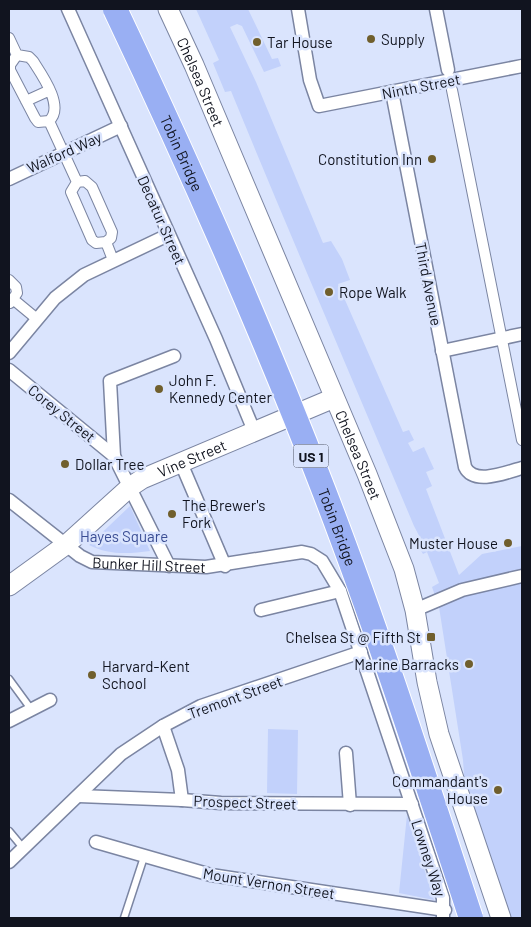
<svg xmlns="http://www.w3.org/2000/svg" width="531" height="927" font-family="Barlow,sans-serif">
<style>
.green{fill:#c2d1fb}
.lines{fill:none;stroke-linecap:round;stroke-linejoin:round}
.service-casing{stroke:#7b85a2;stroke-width:9}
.pedestrian-casing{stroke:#7b85a2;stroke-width:12}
.minor-casing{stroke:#7b85a2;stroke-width:15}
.secondary-casing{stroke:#7b85a2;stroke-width:21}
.service{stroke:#fff;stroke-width:6}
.pedestrian{stroke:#fff;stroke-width:10}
.minor{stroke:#fff;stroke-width:12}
.secondary{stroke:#fff;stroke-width:19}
.motorway-bridge-casing{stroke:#fff;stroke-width:26;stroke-linecap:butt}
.motorway-bridge{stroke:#99aff3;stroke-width:24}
.poi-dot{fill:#705f2d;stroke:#dae4fd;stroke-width:2}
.labels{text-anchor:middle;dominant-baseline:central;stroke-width:5;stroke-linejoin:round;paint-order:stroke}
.shield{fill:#dae4fd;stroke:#4d5262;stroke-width:1}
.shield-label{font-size:14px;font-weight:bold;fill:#11141f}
.poi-label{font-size:15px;fill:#11141f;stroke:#dae4fd;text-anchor:start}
.street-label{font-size:15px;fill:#11141f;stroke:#dae4fd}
.park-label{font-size:15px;fill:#3a4d93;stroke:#dae4fd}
</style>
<rect width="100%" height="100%" fill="#dae4fd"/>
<path class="green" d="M196 9H248L272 59 278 58 281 66 264 72 242 26 237 24 230 27 256 82 323 243 331 241 342 259 350 280 338 284 403 432 409 430 414 440 408 443 413 452 424 447 434 469 426 472 432 486 426 489 459 575 482 554 522 546V918H490L468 831 463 760 439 607 432 587 439 583 427 552 423 554 420 549 424 545 414 526C353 381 291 237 231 91L225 92 213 63 219 60Z
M130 506 150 551C128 554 108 555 89 545Z
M268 729 298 730 297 794 267 793Z
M407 815 434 900 399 893Z"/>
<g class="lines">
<defs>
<path id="service" d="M9 679 31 709
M9 831 24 849
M124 918 144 857"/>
<path id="pedestrian" d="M9 38 17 55
M17 55 29 57 33 61C42 75 65 107 49 121L38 122 35 118 10 70V65Z
M452 90 522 440
M26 101 48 91
M49 121 77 182
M106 242 96 243 92 240 71 192 77 182 85 181 92 187 112 232 111 238 106 242 113 260
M9 280 16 287 17 293 10 303
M14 300 37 319"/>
<g id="minor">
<path d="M68 9 216 339 254 431"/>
<path d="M298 9 310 80 319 106 522 66"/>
<path d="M436 9 448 70"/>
<path d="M392 92 465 467C474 486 507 472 522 468"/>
<path d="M9 179 121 126"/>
<path d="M442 351 522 334"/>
<path d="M9 353 55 298 84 275 168 235"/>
<path d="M9 370 114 456"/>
<path d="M181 463 225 566"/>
<path id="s1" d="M9 500 80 556 92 562 206 567 302 552 311 554 322 561 340 591 443 898V918"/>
<path d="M169 566 114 456 110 381 174 356"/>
<path d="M261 610 340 591"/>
<path d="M415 610 462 590 522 576"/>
<path d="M9 721 50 700"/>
<path d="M163 726 178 770 182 800"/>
<path d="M346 753 350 805"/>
<path d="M79 796 182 800 221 803 412 804"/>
<path d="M96 842 211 875 445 910"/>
<path d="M9 862 121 754 163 726 201 706 361 652"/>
</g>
<g id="secondary">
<path id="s2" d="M168 9 194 65 367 474 404 569 415 610 427 682 439 734 501 918"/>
<path id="s3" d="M9 586 67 544 130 487 142 479 334 398"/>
</g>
</defs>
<use href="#service" class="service-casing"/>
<use href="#pedestrian" class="pedestrian-casing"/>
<use href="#minor" class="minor-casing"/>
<use href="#secondary" class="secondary-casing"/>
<use href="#service" class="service"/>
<use href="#pedestrian" class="pedestrian"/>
<use href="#minor" class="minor"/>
<use href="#secondary" class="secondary"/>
<defs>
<g id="motorway-bridge">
<path id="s4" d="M115 9C190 167 261 327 324 491 378 631 424 775 471 918"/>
</g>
</defs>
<use href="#motorway-bridge" class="motorway-bridge-casing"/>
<use href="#motorway-bridge" class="motorway-bridge"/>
</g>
<g class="poi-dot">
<circle cx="371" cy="39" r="5"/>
<circle cx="257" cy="42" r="5"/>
<circle cx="432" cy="159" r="5"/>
<circle cx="329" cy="292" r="5"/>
<circle cx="159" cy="389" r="5"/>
<circle cx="65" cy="464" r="5"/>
<circle cx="172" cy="514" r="5"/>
<circle cx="508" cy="543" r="5"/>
<rect x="426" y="632" width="10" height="10" rx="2.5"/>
<circle cx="469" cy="664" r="5"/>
<circle cx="92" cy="675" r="5"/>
<circle cx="498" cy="790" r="5"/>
</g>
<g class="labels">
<rect class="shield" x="293.5" y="444.5" width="35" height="23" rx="4"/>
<g class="shield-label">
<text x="311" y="456">US 1</text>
</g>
<g class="poi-label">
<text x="381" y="39">Supply</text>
<text x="267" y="42">Tar House</text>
<text x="422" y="159" text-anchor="end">Constitution Inn</text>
<text x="339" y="292">Rope Walk</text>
<text x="169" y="380">John F.<tspan x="169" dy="17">Kennedy Center</tspan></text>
<text x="75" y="464">Dollar Tree</text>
<text x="182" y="505">The Brewer's<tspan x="182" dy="17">Fork</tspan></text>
<text x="498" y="543" text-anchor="end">Muster House</text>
<text x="421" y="637" text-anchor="end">Chelsea St @ Fifth St</text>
<text x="459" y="664" text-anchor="end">Marine Barracks</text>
<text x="102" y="666">Harvard-Kent<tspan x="102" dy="17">School</tspan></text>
<text x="488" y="781" text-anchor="end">Commandant's<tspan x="488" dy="17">House</tspan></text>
</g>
<g class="street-label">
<text stroke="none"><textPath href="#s2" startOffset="80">Chelsea Street</textPath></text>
<text transform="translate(421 86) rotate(-11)">Ninth Street</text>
<text transform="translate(64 152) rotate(-24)">Walford Way</text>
<text stroke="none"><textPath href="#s4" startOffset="159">Tobin Bridge</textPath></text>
<text transform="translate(162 220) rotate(66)">Decatur Street</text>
<text transform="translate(429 284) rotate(79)">Third Avenue</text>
<text transform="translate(62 413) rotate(39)">Corey Street</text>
<text stroke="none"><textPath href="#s2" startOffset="485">Chelsea Street</textPath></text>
<text stroke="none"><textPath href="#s3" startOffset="225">Vine Street</textPath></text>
<text stroke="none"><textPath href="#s4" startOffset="564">Tobin Bridge</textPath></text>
<text stroke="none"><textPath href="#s1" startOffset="161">Bunker Hill Street</textPath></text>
<text transform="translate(235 697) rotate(-20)">Tremont Street</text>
<text transform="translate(245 802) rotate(2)">Prospect Street</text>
<text transform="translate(429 858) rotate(72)">Lowney Way</text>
<text transform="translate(269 883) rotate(9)">Mount Vernon Street</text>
</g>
<g class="park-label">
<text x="124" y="536">Hayes Square</text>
</g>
</g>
<rect width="531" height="927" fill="none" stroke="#11141f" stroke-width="20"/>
</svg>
